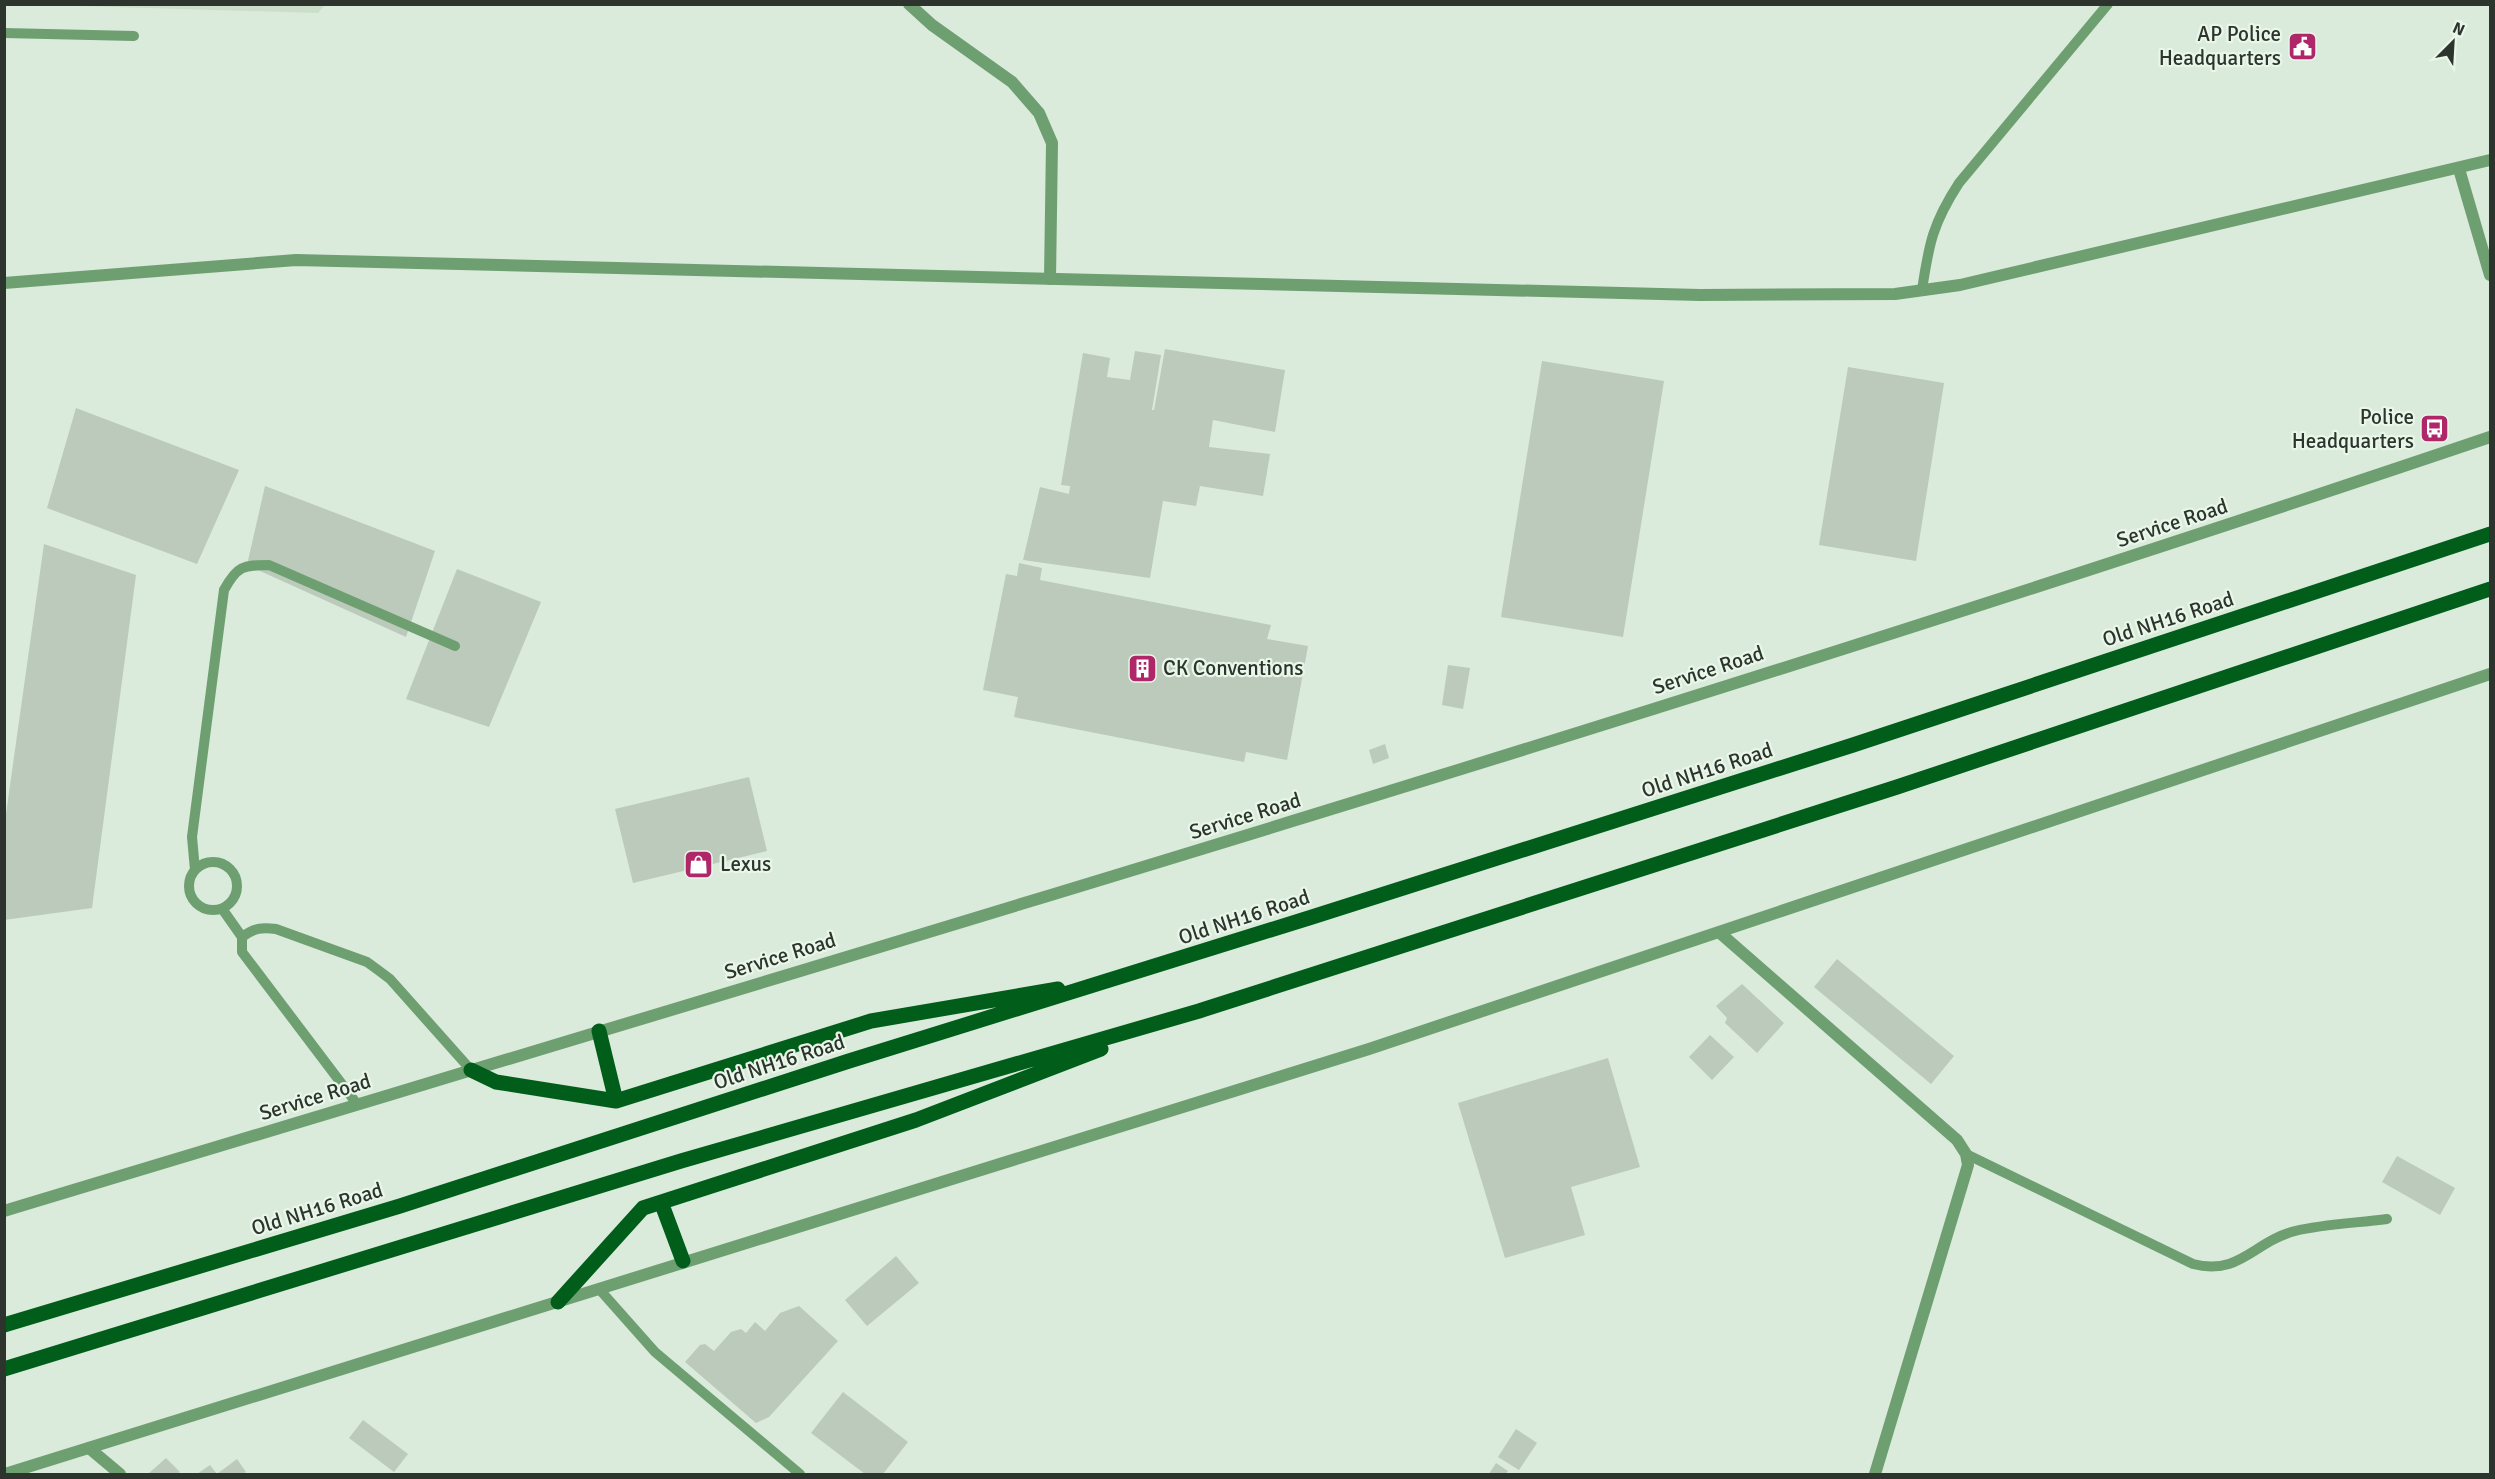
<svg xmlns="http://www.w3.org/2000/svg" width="2495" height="1479" font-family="Signika,sans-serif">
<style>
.built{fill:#cadeca}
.building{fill:#bbcabb}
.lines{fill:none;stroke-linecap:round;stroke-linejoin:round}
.service{stroke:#6e9f71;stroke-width:10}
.minor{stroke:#6e9f71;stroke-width:12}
.tertiary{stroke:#6e9f71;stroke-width:12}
.primary{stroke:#005e1a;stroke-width:15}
.labels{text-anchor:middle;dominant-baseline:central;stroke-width:4.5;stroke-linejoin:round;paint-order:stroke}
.poi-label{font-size:21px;fill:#2d332d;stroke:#e8f7e8;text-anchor:end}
.street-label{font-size:21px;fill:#2d332d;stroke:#e8f7e8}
</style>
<rect width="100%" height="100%" fill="#daeadb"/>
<path class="built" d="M47 5H325L318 13Z"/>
<path class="building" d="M1165 349 1285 370 1275 432 1213 420 1209 447 1270 454 1263 496 1200 486 1196 506 1163 501 1150 578 1023 560 1040 487 1069 494 1070 486 1061 485 1083 353 1110 358 1107 377 1130 380 1135 351 1161 355 1152 410H1154Z
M1542 361 1664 381 1623 637 1501 617Z
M1848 367 1944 383 1916 561 1819 545Z
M76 408 239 470 197 564 47 508Z
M265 486 435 551 406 637 247 565Z
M44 544 136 575 92 908 4 920V828Z
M1019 563 1042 568 1040 580 1271 625 1267 639 1308 646 1287 760 1246 752 1244 762 1014 717 1018 697 983 690 1006 574 1017 576Z
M457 569 541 602 489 727 406 699Z
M1448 665 1470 668 1463 709 1442 705Z
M1385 744 1389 758 1373 764 1369 750Z
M749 777 767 851 633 883 615 809Z
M1837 959 1954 1056 1931 1084 1814 987Z
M1742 984 1784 1023 1757 1053 1725 1023 1727 1018 1716 1006Z
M1710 1035 1734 1057 1712 1080 1689 1057Z
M1608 1058 1640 1167 1571 1187 1585 1235 1505 1258 1458 1103Z
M2397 1156 2455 1188 2440 1215 2382 1182Z
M896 1256 919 1283 867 1326 845 1300Z
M799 1306 838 1341 769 1417 756 1423 685 1362 700 1345 705 1344 714 1351 731 1332 741 1329 746 1333 755 1322 765 1331 780 1313Z
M843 1392 908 1442 883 1474H865L811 1433Z
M363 1420 408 1454 394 1472 349 1438Z
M1516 1429 1537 1443 1519 1470 1498 1457Z
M166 1458 180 1472 177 1474H148Z
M237 1459 246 1472 242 1474H197L210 1465 217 1474Z
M1496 1463 1508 1471 1506 1474H1489Z"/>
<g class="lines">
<path class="service" d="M4 33 134 36
M1922 290C1929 243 1933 223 1959 183L2108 4
M189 886a24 24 0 1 1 48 0a24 24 0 1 1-48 0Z
M195 870 192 837 224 590C237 566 243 565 269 565L455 646
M223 910 242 937
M357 1104 242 952V937C254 928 262 927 276 929L367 962 378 970 390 979 471 1070
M1966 1154 2193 1264C2240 1276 2253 1242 2295 1231 2324 1224 2357 1223 2387 1219
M600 1290 655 1352 800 1474"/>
<path class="minor" d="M909 4 932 25 1012 82 1039 113 1052 143 1050 279
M2459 169 2490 275
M1720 933 1957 1140 1966 1154 1968 1165 1875 1474
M89 1448 120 1474"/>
<path class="tertiary" d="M4 283 296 260 1700 295 1895 294 1960 285 2490 160
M4 1211C835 960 1668 715 2490 437
M5 1474 1369 1049 2490 674"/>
<path class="primary" d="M599 1031 616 1101
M471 1070 496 1082 616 1101 871 1021 1058 989
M661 1202 683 1261
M558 1302 643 1208 916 1120 1101 1049
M4 1325 400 1206 849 1061 1312 917 1853 745 2490 534
M4 1369 681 1161 1199 1011 1897 787 2490 589"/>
</g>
<defs>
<symbol id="civic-square" viewBox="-11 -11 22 22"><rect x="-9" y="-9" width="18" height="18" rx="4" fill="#af2669" stroke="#e8f7e8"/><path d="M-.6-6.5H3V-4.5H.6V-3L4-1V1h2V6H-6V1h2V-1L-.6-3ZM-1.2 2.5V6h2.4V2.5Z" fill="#fff"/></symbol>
<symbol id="bus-square" viewBox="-11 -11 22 22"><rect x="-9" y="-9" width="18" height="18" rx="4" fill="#af2669" stroke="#e8f7e8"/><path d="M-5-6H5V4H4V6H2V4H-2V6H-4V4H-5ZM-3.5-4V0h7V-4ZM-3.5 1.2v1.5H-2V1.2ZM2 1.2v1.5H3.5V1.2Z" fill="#fff"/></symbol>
<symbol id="building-square" viewBox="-11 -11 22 22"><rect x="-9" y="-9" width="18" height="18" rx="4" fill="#af2669" stroke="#e8f7e8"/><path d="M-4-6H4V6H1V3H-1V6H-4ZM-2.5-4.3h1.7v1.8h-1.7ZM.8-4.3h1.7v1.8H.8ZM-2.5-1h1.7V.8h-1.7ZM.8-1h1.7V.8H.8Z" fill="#fff"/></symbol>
<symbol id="shop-square" viewBox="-11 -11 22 22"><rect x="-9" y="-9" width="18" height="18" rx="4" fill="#af2669" stroke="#e8f7e8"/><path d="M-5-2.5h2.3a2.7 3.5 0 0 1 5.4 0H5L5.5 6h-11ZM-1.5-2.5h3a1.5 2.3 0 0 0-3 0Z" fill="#fff"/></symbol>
</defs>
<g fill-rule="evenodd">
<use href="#civic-square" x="2286" y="30" width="33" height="33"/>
<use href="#bus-square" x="2418" y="412" width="33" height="33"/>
<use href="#building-square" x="1126" y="652" width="33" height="33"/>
<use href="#shop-square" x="682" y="848" width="33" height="33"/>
</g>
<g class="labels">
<g class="poi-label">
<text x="2281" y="34">AP Police<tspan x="2281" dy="24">Headquarters</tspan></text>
<text x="2414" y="417">Police<tspan x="2414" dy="24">Headquarters</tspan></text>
<text x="1163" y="668" text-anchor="start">CK Conventions</text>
<text x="720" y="864" text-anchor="start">Lexus</text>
</g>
<g class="street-label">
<text transform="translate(2172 523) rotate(-18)">Service Road</text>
<text transform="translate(2168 619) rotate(-18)">Old NH16 Road</text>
<text transform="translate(1708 670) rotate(-18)">Service Road</text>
<text transform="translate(1707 770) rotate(-18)">Old NH16 Road</text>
<text transform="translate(1245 816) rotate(-17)">Service Road</text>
<text transform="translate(1244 917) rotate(-18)">Old NH16 Road</text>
<text transform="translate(780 956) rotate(-17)">Service Road</text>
<text transform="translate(779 1062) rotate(-18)">Old NH16 Road</text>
<text transform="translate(315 1097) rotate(-17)">Service Road</text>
<text transform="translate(317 1209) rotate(-17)">Old NH16 Road</text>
</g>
</g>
<rect width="2495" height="1479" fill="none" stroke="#2d332d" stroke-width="12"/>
<g transform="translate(2453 42) rotate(24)" stroke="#e8f7e8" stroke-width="4.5" paint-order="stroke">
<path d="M0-4.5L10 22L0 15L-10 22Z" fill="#2d332d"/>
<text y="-9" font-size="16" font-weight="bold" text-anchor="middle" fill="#2d332d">N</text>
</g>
</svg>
